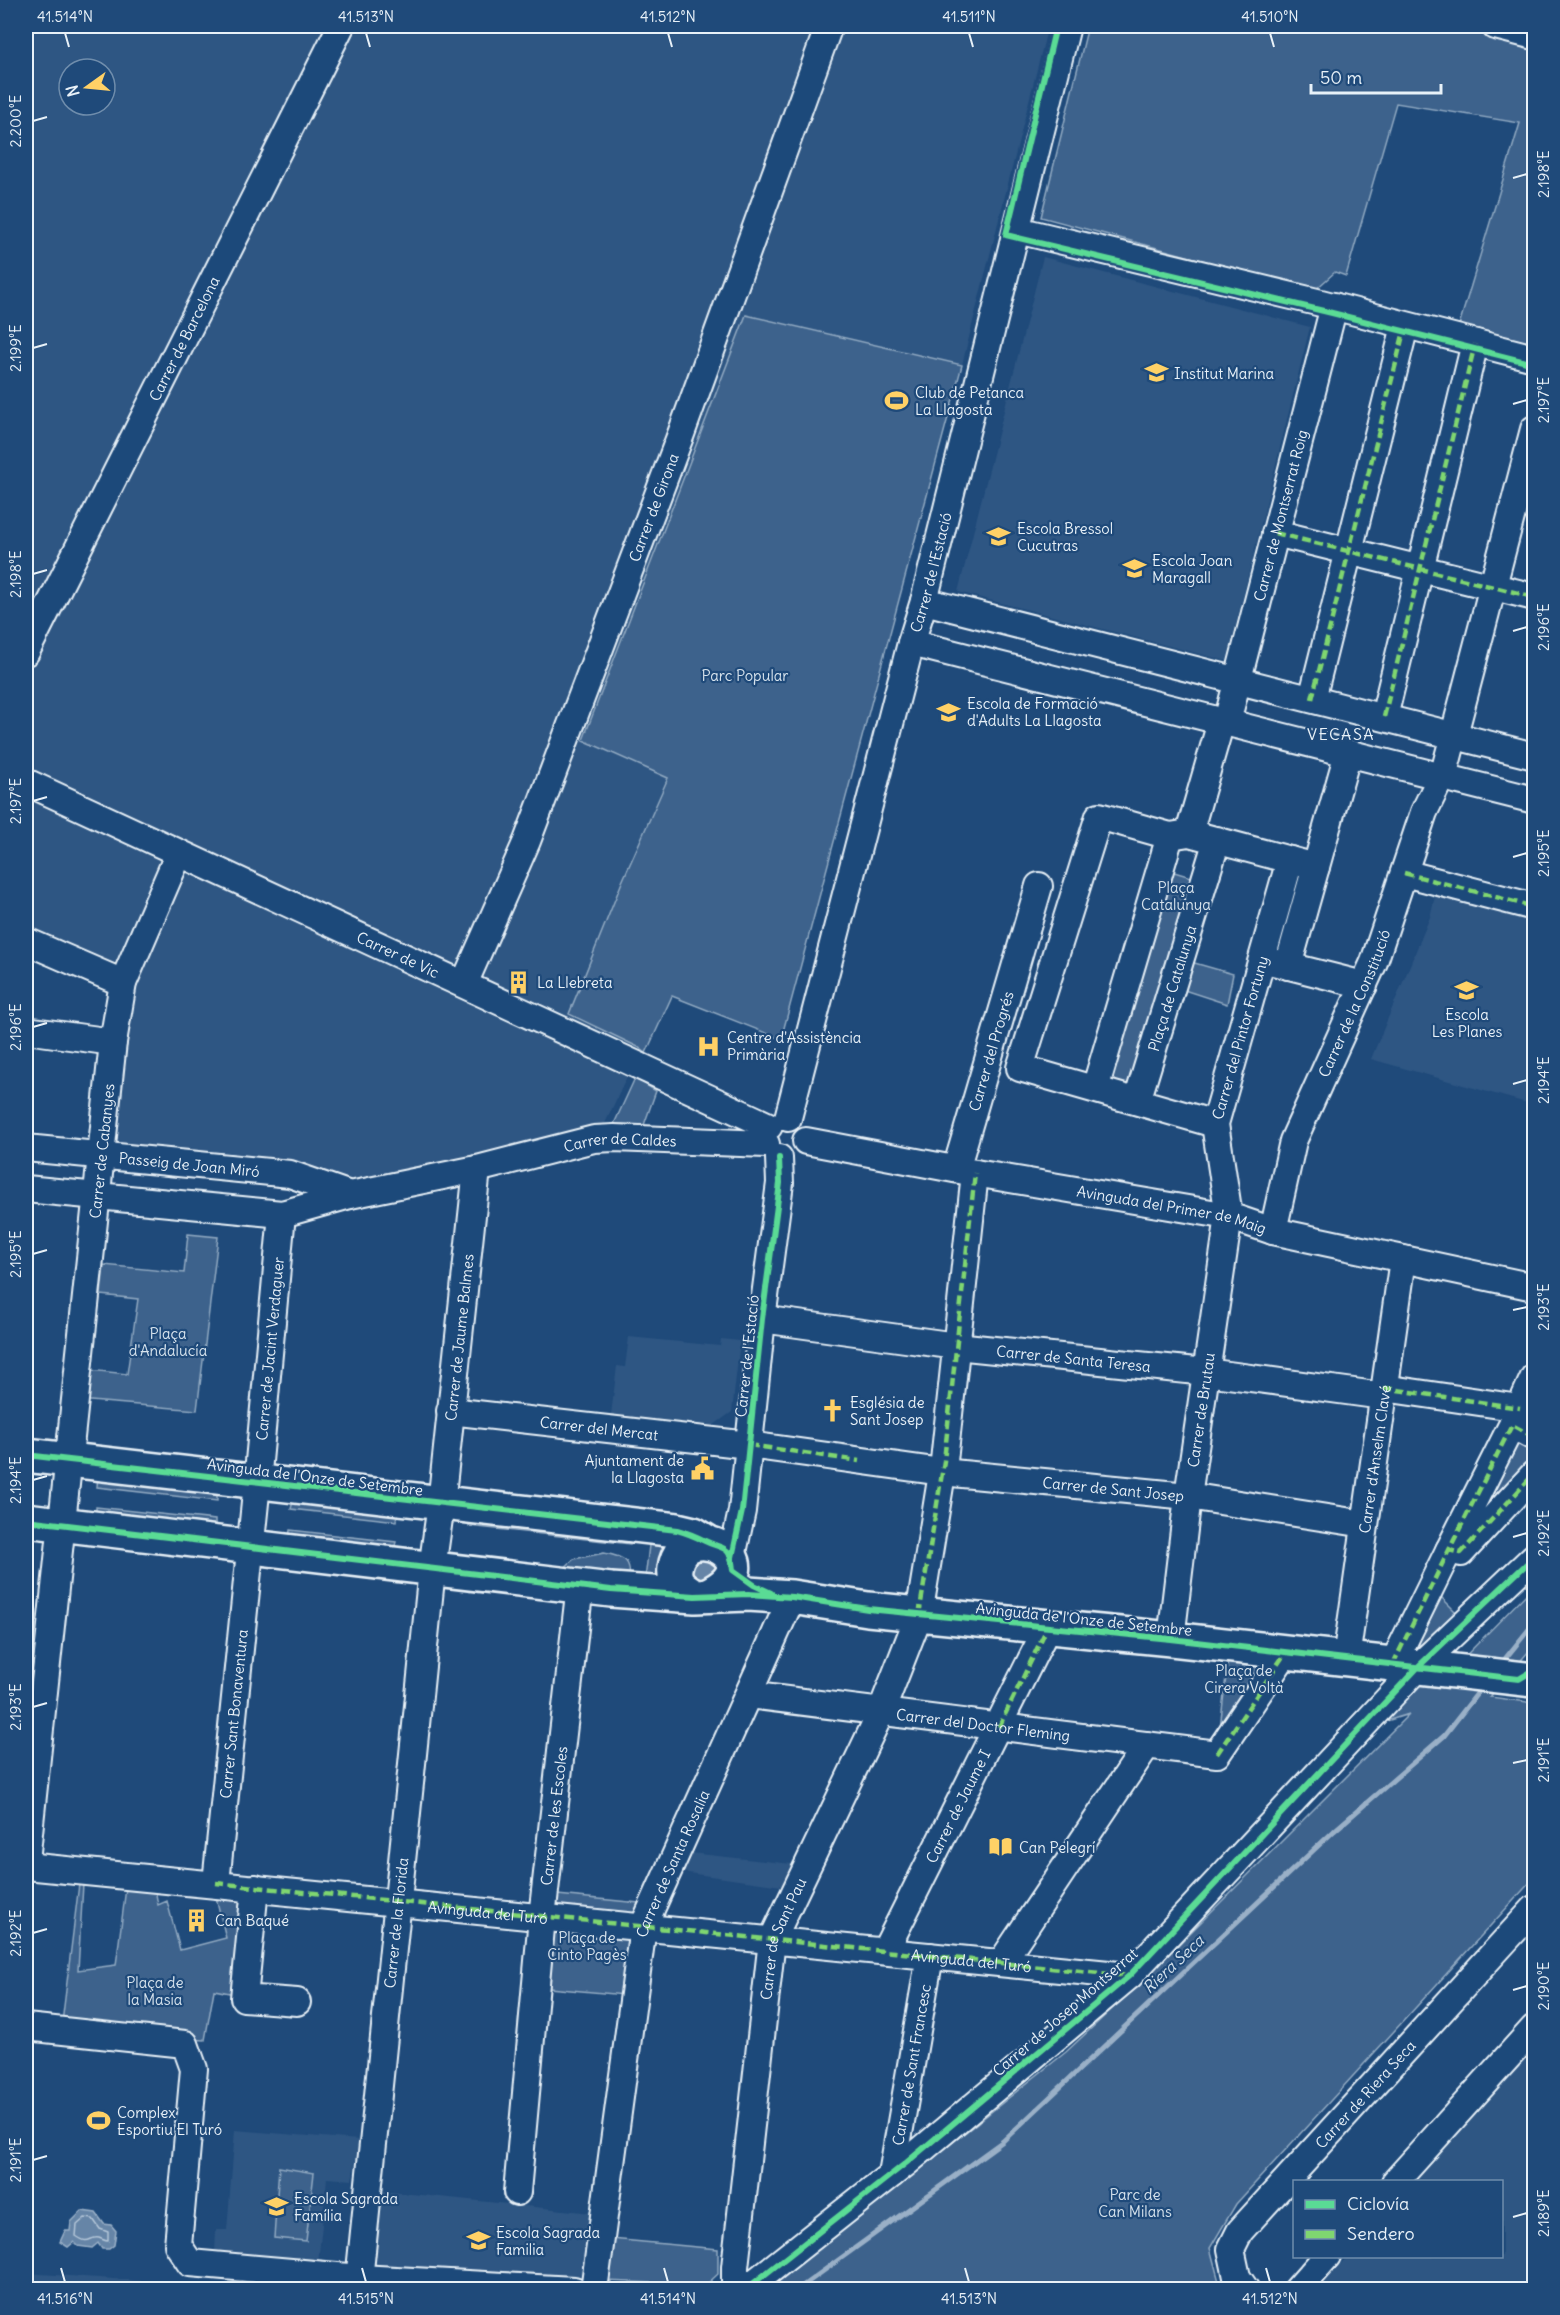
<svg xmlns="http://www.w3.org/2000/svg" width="1560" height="2315" font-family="Delius,sans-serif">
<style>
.built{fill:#2e5683;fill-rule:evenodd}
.green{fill:#3c628c;stroke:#92aac2;stroke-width:1.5}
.water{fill:#6685a7;stroke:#9ab0c7;stroke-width:1.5}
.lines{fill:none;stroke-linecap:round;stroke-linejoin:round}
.shore{stroke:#b4c6d8;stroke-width:1.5}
.stream{stroke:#9ab0c7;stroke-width:5}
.minor-casing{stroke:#e8f1f8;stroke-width:30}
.major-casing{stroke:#e8f1f8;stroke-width:38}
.minor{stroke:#1f4a7a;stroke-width:26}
.major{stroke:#1f4a7a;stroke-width:33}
.quiet{stroke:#7fd670;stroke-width:4.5;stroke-dasharray:9 4.5;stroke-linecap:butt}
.cycleway-casing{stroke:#1f4a7a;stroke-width:10}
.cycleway{stroke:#5adb95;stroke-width:6}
.ticks{fill:none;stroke:#e8f1f8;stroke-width:2}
.labels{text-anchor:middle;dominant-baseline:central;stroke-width:4.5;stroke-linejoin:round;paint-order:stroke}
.street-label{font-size:15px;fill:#e8f1f8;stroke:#1f4a7a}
.poi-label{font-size:15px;fill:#e8f1f8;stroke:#1f4a7a;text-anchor:start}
.park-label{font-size:15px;fill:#d7e3ed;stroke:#1f4a7a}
.neighbourhood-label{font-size:16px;letter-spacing:1.5px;fill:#e8f1f8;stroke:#1f4a7a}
.water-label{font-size:16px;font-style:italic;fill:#d4e1ec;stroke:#1f4a7a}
.neatline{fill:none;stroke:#e8f1f8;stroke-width:2}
.ticks-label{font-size:15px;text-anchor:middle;fill:#e8f1f8}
</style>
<rect width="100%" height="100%" fill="#1f4a7a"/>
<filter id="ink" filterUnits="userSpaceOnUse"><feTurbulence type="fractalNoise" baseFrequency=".0167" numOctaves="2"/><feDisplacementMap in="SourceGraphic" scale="12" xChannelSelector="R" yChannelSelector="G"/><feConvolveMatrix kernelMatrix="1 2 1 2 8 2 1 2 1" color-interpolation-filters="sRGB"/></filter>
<g filter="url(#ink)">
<path class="built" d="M26 26H1048L962 365 746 315 583 740 668 778 622 882 569 1014 638 1047V1053L601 1132 578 1130 367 1181 110 1148 129 990 26 943ZM69 69H105V105H69Z
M1043 257 1310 327 1227 661 958 592Z
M1436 892 1534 920V1105L1371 1059 1430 917Z
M629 1337 720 1346 721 1339 740 1341 732 1412 711 1427 611 1415 617 1366 625 1367Z
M681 1852 792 1864 782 1886 674 1871Z
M1534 2048V2289H1317L1347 2257 1502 2256V2182L1414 2181Z
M235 2130 359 2140 352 2180 327 2178 318 2263 215 2255 216 2230H227Z
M373 2190 592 2213 584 2277 575 2283 369 2273Z
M26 2273 230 2287 290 2289H26Z"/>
<path class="green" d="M1088 26H1456L1534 46V349L1457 332 1520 123 1396 103 1346 276 1335 272 1315 290 1041 217Z
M746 315 962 365 781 1039 672 996 646 1053 638 1047 569 1014 622 882 668 778 583 740Z
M1161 868 1204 881 1137 1101 1095 1089Z
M1191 962 1233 974 1227 1004 1184 990Z
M635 1078 656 1091 644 1125 614 1124Z
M188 1234 218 1237 197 1410 79 1400 80 1369 127 1374 138 1299 101 1295 104 1265 184 1273Z
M1512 1425 1534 1437V1474L1461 1553Z
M98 1475 217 1488V1501L97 1487Z
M293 1501 398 1512 397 1521 291 1509Z
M96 1507 215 1520V1532L96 1518Z
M469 1521 630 1539V1544L469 1526Z
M290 1530 396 1542 394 1550 289 1539Z
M650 1537C672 1545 664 1556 662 1576L644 1588Z
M604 1553C626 1557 633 1561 628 1585L561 1571 574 1559Z
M1534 1586V1645L1490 1697 1534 1703V1878L1236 2204 1210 2248 1221 2289 895 2290 890 2284 884 2289 768 2290 1066 2052 1142 1981 1409 1714 1377 1724 1404 1696 1407 1699 1419 1684 1435 1687Z
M1431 1587 1459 1615 1431 1646 1404 1642Z
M1228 1659 1272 1666 1217 1754Z
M79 1884H83L78 1970 116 1965 126 1888 155 1889 158 1905 167 1901 180 1950 226 1938 214 1889 248 1895 235 1994 214 1990 205 2040 61 2031Z
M547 1894 639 1903 625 1995 538 1987Z
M279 2167 314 2173 306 2241 274 2238Z
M611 2239 718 2249V2274L706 2285 605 2281Z"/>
<path class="water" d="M714 1558 717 1571 703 1582 691 1575V1561Z
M82 2211 96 2213 104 2224 111 2225 116 2231 114 2245 109 2249H102L98 2243 92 2248 78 2246 74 2242 68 2247 60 2242 65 2231H70L71 2222Z"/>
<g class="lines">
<path class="shore" d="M85 2218 93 2219 100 2229 108 2232V2241C105 2241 102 2239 99 2238 89 2236 90 2246 76 2236L77 2225Z"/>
<path class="stream" d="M1500 1665 1534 1623
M797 2290 1003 2141 1334 1831 1444 1736 1483 1686"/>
<defs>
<g id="minor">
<path d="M1495 26 1534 36"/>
<path d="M1017 230 1317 302 1534 358"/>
<path d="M1275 533 1534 597"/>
<path d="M924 601 1534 756"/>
<path d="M911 643 1534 800"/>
<path id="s1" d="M26 652 341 26"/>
<path d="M1312 699 1405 326"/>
<path d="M1384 717 1475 343"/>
<path id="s2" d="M26 782 769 1126"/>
<path id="s3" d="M1189 833 1221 722 1229 714 1334 306"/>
<path d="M1404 873 1534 907"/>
<path d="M26 941 123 983"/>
<path d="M1273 962 1364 985"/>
<path d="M1288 966 1348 753"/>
<path id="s4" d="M464 984 527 841 681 434 829 26"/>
<path d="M26 1030 113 1042"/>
<path d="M1095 1089 1170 836"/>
<path id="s5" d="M1137 1101 1217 840"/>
<path id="s6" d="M788 1118 911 643 924 601 1067 26"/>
<path d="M1215 1124 1020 1068 1099 816 1170 836 1189 833 1316 867"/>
<path id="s7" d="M806 1141 975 1173 1229 1216 1273 1231 1534 1287"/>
<path id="s8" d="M26 1148 290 1174 350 1195"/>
<path id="s9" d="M956 1169 1039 886"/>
<path id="s10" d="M26 1189 282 1214 350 1195 477 1169 594 1139 614 1138 766 1144"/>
<path id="s11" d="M1273 1231 1293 1141 1374 962 1424 812 1445 769 1534 429"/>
<path id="s12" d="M762 1319 956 1346 1206 1372 1383 1396"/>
<path d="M1384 1388 1520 1408"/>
<path id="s13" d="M450 1411 749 1445 942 1472 1188 1496 1365 1524"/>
<path d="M1513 1423 1534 1377"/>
<path d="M1534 1437 1512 1425 1449 1550 1461 1553 1534 1474"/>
<path d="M732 1557 742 1511 762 1319 780 1183 779 1158"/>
<path id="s14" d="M1171 1639 1188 1496 1229 1216 1215 1124 1290 860"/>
<path id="s15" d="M1346 1659 1403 1259"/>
<path d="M1393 1664 1449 1550"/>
<path id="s16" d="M749 1695 1217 1754 1286 1652"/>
<path id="s17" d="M26 1861 113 1042 123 983 179 853"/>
<path id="s18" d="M26 1866 1129 1976"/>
<path id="s19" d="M216 1883 257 1483 282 1214"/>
<path d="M255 1888 244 1998 297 2002"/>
<path id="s20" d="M885 1951 1047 1628"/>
<path d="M1001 1963 1147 1745"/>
<path d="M26 2027 185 2044 194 2069 178 2245 190 2263 360 2278 574 2290"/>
<path id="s21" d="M892 2174 930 1956"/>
<path d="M1395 2182 1534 2028"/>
<path id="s22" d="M517 2192 542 1917 580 1585"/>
<path id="s23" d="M358 2290 432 1569 441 1504 477 1169"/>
<path id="s24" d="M594 2290 643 1927 792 1597"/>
<path id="s25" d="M735 2290V2267L772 1940 881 1712 919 1615 944 1461 975 1173"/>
<path d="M745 2290 906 2163 1129 1976 1419 1666 1534 1557"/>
<path id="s26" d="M1246 2290 1237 2277 1231 2249 1240 2231 1534 1909"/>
<path d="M1297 2290 1327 2256"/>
</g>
<path id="major" d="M26 1455 677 1530 694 1534 707 1542
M26 1520 611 1590 695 1596 748 1594 792 1597 868 1609 1171 1639 1534 1680
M695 1596C683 1589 673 1583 675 1568 683 1512 779 1562 707 1595"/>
</defs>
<use href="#minor" class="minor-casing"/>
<use href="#major" class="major-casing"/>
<use href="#minor" class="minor"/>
<use href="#major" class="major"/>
<path class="quiet" d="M1528 454 1534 456
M1275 533 1534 597
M1312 699 1405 327
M1384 717 1475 344
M1404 873 1534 907
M1384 1388 1520 1408
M1534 1437 1512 1425 1449 1550 1461 1553 1534 1474
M749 1445 859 1461
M919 1615 944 1461 975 1173
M1393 1664 1449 1550
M999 1727 1047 1628
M1217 1754 1286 1652
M216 1883 1129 1976"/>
<defs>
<path id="cycleway" d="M1056 26 1006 235 1332 313 1534 364
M26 1455 677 1530C688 1533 695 1536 705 1541 723 1550 731 1544 733 1570L754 1585 771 1593
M26 1520 611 1590 695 1596 748 1594 792 1597 868 1609 1171 1639 1519 1679 1534 1670
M732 1557 742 1511 762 1319 780 1183 779 1158
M745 2290 906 2163 1129 1976 1419 1666 1534 1557"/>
</defs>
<use href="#cycleway" class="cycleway-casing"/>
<use href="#cycleway" class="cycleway"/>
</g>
</g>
<path class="ticks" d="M65 33 69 47M366 33 370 47M668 33 672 47M969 33 973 47M1270 33 1274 47M33 121 47 117M1513 178 1527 174M33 348 47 344M1513 404 1527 400M33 574 47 570M1513 631 1527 627M33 801 47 797M1513 857 1527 853M33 1027 47 1023M1513 1084 1527 1080M33 1254 47 1250M1513 1310 1527 1307M33 1480 47 1476M1513 1537 1527 1533M33 1707 47 1703M1513 1763 1527 1760M33 1933 47 1929M1513 1990 1527 1986M33 2160 47 2156M1513 2217 1527 2213M61 2268 65 2282M362 2268 366 2282M664 2268 668 2282M965 2268 969 2282M1266 2268 1270 2282"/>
<defs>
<symbol id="school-bare" viewBox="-9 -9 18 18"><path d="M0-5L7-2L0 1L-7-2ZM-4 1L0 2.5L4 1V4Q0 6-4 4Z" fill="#ffd166" stroke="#1f4a7a" stroke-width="2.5" paint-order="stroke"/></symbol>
<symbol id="stadium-bare" viewBox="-9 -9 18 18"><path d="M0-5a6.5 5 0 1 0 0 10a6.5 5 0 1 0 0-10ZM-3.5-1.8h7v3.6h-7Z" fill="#ffd166" stroke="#1f4a7a" stroke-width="2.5" paint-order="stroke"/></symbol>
<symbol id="university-bare" viewBox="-9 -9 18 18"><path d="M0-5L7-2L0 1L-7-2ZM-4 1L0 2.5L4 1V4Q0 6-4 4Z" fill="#ffd166" stroke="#1f4a7a" stroke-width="2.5" paint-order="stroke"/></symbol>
<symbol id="building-bare" viewBox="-9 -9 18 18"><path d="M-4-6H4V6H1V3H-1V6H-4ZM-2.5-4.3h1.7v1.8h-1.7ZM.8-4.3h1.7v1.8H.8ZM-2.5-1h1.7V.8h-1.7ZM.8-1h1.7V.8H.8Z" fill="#ffd166" stroke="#1f4a7a" stroke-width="2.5" paint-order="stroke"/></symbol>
<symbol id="hospital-bare" viewBox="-9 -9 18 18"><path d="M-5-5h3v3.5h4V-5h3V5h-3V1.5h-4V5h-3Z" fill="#ffd166" stroke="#1f4a7a" stroke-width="2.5" paint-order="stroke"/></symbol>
<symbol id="church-bare" viewBox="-9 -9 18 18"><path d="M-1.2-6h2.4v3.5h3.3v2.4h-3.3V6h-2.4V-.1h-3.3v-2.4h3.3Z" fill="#ffd166" stroke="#1f4a7a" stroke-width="2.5" paint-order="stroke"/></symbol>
<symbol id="civic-bare" viewBox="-9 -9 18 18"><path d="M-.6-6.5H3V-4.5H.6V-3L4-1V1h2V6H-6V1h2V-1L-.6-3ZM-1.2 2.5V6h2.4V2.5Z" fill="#ffd166" stroke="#1f4a7a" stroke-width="2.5" paint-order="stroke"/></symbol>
<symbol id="library-bare" viewBox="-9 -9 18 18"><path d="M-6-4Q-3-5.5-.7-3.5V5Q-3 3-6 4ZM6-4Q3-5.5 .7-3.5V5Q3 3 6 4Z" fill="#ffd166" stroke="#1f4a7a" stroke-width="2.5" paint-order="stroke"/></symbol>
</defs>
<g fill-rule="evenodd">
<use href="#school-bare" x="1140" y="356" width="33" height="33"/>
<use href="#stadium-bare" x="880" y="384" width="33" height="33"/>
<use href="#school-bare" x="982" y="520" width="33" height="33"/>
<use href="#school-bare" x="1118" y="552" width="33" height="33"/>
<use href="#university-bare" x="932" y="696" width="33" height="33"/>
<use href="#building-bare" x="502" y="966" width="33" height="33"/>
<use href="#school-bare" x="1450" y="974" width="33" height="33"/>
<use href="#hospital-bare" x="692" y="1030" width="33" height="33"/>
<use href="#church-bare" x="816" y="1394" width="33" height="33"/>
<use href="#civic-bare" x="686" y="1452" width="33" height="33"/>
<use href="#library-bare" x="984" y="1830" width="33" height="33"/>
<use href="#building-bare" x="180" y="1904" width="33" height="33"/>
<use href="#stadium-bare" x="82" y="2104" width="33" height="33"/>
<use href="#school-bare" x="260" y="2190" width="33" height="33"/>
<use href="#school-bare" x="462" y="2224" width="33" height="33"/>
</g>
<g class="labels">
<g class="street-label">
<text stroke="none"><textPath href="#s1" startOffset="351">Carrer de Barcelona</textPath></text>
<text stroke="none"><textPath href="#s4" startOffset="513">Carrer de Girona</textPath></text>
<text stroke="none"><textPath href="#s3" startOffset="332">Carrer de Montserrat Roig</textPath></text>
<text stroke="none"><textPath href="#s6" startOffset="564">Carrer de l'Estació</textPath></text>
<text stroke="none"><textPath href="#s2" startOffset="410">Carrer de Vic</textPath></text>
<text stroke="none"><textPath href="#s5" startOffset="118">Plaça de Catalunya</textPath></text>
<text stroke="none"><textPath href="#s11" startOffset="243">Carrer de la Constitució</textPath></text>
<text stroke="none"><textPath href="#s14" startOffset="610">Carrer del Pintor Fortuny</textPath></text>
<text stroke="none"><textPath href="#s9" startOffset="123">Carrer del Progrés</textPath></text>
<text stroke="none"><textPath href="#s10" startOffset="604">Carrer de Caldes</textPath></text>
<text stroke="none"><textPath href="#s17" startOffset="714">Carrer de Cabanyes</textPath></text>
<text stroke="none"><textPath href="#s8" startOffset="164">Passeig de Joan Miró</textPath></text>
<text stroke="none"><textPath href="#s7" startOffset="372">Avinguda del Primer de Maig</textPath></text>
<text stroke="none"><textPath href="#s23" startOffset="958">Carrer de Jaume Balmes</textPath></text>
<text stroke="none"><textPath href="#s19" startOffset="537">Carrer de Jacint Verdaguer</textPath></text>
<text transform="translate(747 1356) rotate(-84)">Carrer de l'Estació</text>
<text stroke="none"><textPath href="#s12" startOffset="314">Carrer de Santa Teresa</textPath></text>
<text stroke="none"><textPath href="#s14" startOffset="231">Carrer de Brutau</textPath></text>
<text stroke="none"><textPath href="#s13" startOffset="150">Carrer del Mercat</textPath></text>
<text stroke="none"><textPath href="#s15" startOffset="202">Carrer d'Anselm Clavé</textPath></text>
<text transform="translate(315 1477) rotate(7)">Avinguda de l'Onze de Setembre</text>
<text stroke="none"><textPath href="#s13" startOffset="668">Carrer de Sant Josep</textPath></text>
<text transform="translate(1084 1619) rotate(6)">Avinguda de l'Onze de Setembre</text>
<text stroke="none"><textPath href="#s19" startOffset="170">Carrer Sant Bonaventura</textPath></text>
<text stroke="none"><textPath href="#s16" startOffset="236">Carrer del Doctor Fleming</textPath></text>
<text stroke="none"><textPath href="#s20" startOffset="162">Carrer de Jaume I</textPath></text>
<text stroke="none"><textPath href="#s22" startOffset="378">Carrer de les Escoles</textPath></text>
<text stroke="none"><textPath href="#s24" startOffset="436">Carrer de Santa Rosalia</textPath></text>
<text stroke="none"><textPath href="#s18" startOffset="464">Avinguda del Turó</textPath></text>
<text stroke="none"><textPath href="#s23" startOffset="369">Carrer de la Florida</textPath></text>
<text stroke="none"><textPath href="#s25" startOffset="356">Carrer de Sant Pau</textPath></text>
<text stroke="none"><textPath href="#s18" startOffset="950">Avinguda del Turó</textPath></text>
<text transform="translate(1065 2012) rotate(-41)">Carrer de Josep Montserrat</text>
<text stroke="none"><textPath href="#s21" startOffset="111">Carrer de Sant Francesc</textPath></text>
<text stroke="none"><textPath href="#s26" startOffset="250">Carrer de Riera Seca</textPath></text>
</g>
<g class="poi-label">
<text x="1174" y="373">Institut Marina</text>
<text x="915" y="392">Club de Petanca<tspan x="915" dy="17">La Llagosta</tspan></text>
<text x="1017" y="528">Escola Bressol<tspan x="1017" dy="17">Cucutras</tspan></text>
<text x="1152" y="560">Escola Joan<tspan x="1152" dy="17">Maragall</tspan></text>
<text x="967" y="703">Escola de Formació<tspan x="967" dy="17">d'Adults La Llagosta</tspan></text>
<text x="537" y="982">La Llebreta</text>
<text x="1467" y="1014" text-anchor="middle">Escola<tspan x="1467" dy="17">Les Planes</tspan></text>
<text x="727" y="1037">Centre d'Assistència<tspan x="727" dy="17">Primària</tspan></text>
<text x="850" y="1402">Església de<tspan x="850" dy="17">Sant Josep</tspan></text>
<text x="684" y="1460" text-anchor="end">Ajuntament de<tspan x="684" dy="17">la Llagosta</tspan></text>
<text x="1019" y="1847">Can Pelegrí</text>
<text x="215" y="1920">Can Baqué</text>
<text x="117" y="2112">Complex<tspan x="117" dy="17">Esportiu El Turó</tspan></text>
<text x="294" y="2198">Escola Sagrada<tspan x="294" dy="17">Família</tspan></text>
<text x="496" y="2232">Escola Sagrada<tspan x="496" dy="17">Familia</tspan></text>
</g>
<g class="park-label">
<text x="745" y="675">Parc Popular</text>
<text x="1176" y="887">Plaça<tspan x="1176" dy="17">Catalunya</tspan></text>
<text x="168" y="1333">Plaça<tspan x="168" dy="17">d'Andalucía</tspan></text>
<text x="1244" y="1670">Plaça de<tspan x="1244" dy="17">Cirera Voltà</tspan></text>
<text x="587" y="1937">Plaça de<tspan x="587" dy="17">Cinto Pagès</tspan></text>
<text x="155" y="1982">Plaça de<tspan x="155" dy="17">la Masia</tspan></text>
<text x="1135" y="2194">Parc de<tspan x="1135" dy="17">Can Milans</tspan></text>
</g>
<g class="neighbourhood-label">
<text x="1341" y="734">VECASA</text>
</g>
<g class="water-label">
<text transform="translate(1173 1964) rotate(-43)">Riera Seca</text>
</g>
</g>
<rect width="1560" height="2315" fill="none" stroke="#1f4a7a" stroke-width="66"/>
<rect x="1293" y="2180" width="210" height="78" fill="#1f4a7a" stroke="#6f8dac" stroke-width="1.5"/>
<rect x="1305" y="2200" width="30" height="9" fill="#5adb95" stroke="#6f8dac" stroke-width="1.5"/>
<text x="1347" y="2210" font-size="18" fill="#e8f1f8">Ciclovía</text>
<rect x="1305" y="2230" width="30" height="9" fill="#7fd670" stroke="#6f8dac" stroke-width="1.5"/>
<text x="1347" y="2240" font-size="18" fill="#e8f1f8">Sendero</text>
<g transform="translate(87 87) rotate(255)"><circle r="28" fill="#1f4a7a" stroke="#6f8dac" stroke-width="1.5"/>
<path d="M0-4.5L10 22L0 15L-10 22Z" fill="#ffd166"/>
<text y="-9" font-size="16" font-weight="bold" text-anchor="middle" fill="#e8f1f8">N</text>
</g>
<path d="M1311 84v9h130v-9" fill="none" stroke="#e8f1f8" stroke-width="3"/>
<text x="1320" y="84" font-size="18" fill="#e8f1f8" stroke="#1f4a7a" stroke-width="4.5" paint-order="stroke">50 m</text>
<rect x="33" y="33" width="1494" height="2249" class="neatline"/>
<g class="ticks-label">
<text x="65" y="22">41.514°N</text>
<text x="366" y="22">41.513°N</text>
<text x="668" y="22">41.512°N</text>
<text x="969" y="22">41.511°N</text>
<text x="1270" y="22">41.510°N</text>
<text transform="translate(16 121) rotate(-90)" y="5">2.200°E</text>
<text transform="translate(1544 174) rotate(-90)" y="5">2.198°E</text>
<text transform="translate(16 348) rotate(-90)" y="5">2.199°E</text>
<text transform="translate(1544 400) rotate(-90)" y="5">2.197°E</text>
<text transform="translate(16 574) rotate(-90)" y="5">2.198°E</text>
<text transform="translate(1544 627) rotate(-90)" y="5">2.196°E</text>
<text transform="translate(16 801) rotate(-90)" y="5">2.197°E</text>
<text transform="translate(1544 853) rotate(-90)" y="5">2.195°E</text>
<text transform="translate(16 1027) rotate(-90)" y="5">2.196°E</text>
<text transform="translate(1544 1080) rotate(-90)" y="5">2.194°E</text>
<text transform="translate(16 1254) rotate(-90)" y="5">2.195°E</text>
<text transform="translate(1544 1307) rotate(-90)" y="5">2.193°E</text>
<text transform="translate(16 1480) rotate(-90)" y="5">2.194°E</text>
<text transform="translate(1544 1533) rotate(-90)" y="5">2.192°E</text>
<text transform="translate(16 1707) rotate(-90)" y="5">2.193°E</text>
<text transform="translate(1544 1760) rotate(-90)" y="5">2.191°E</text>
<text transform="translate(16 1933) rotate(-90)" y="5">2.192°E</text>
<text transform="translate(1544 1986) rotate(-90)" y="5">2.190°E</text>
<text transform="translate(16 2160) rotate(-90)" y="5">2.191°E</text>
<text transform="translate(1544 2213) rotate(-90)" y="5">2.189°E</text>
<text x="65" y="2304">41.516°N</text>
<text x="366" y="2304">41.515°N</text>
<text x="668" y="2304">41.514°N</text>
<text x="969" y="2304">41.513°N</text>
<text x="1270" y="2304">41.512°N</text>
</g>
</svg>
